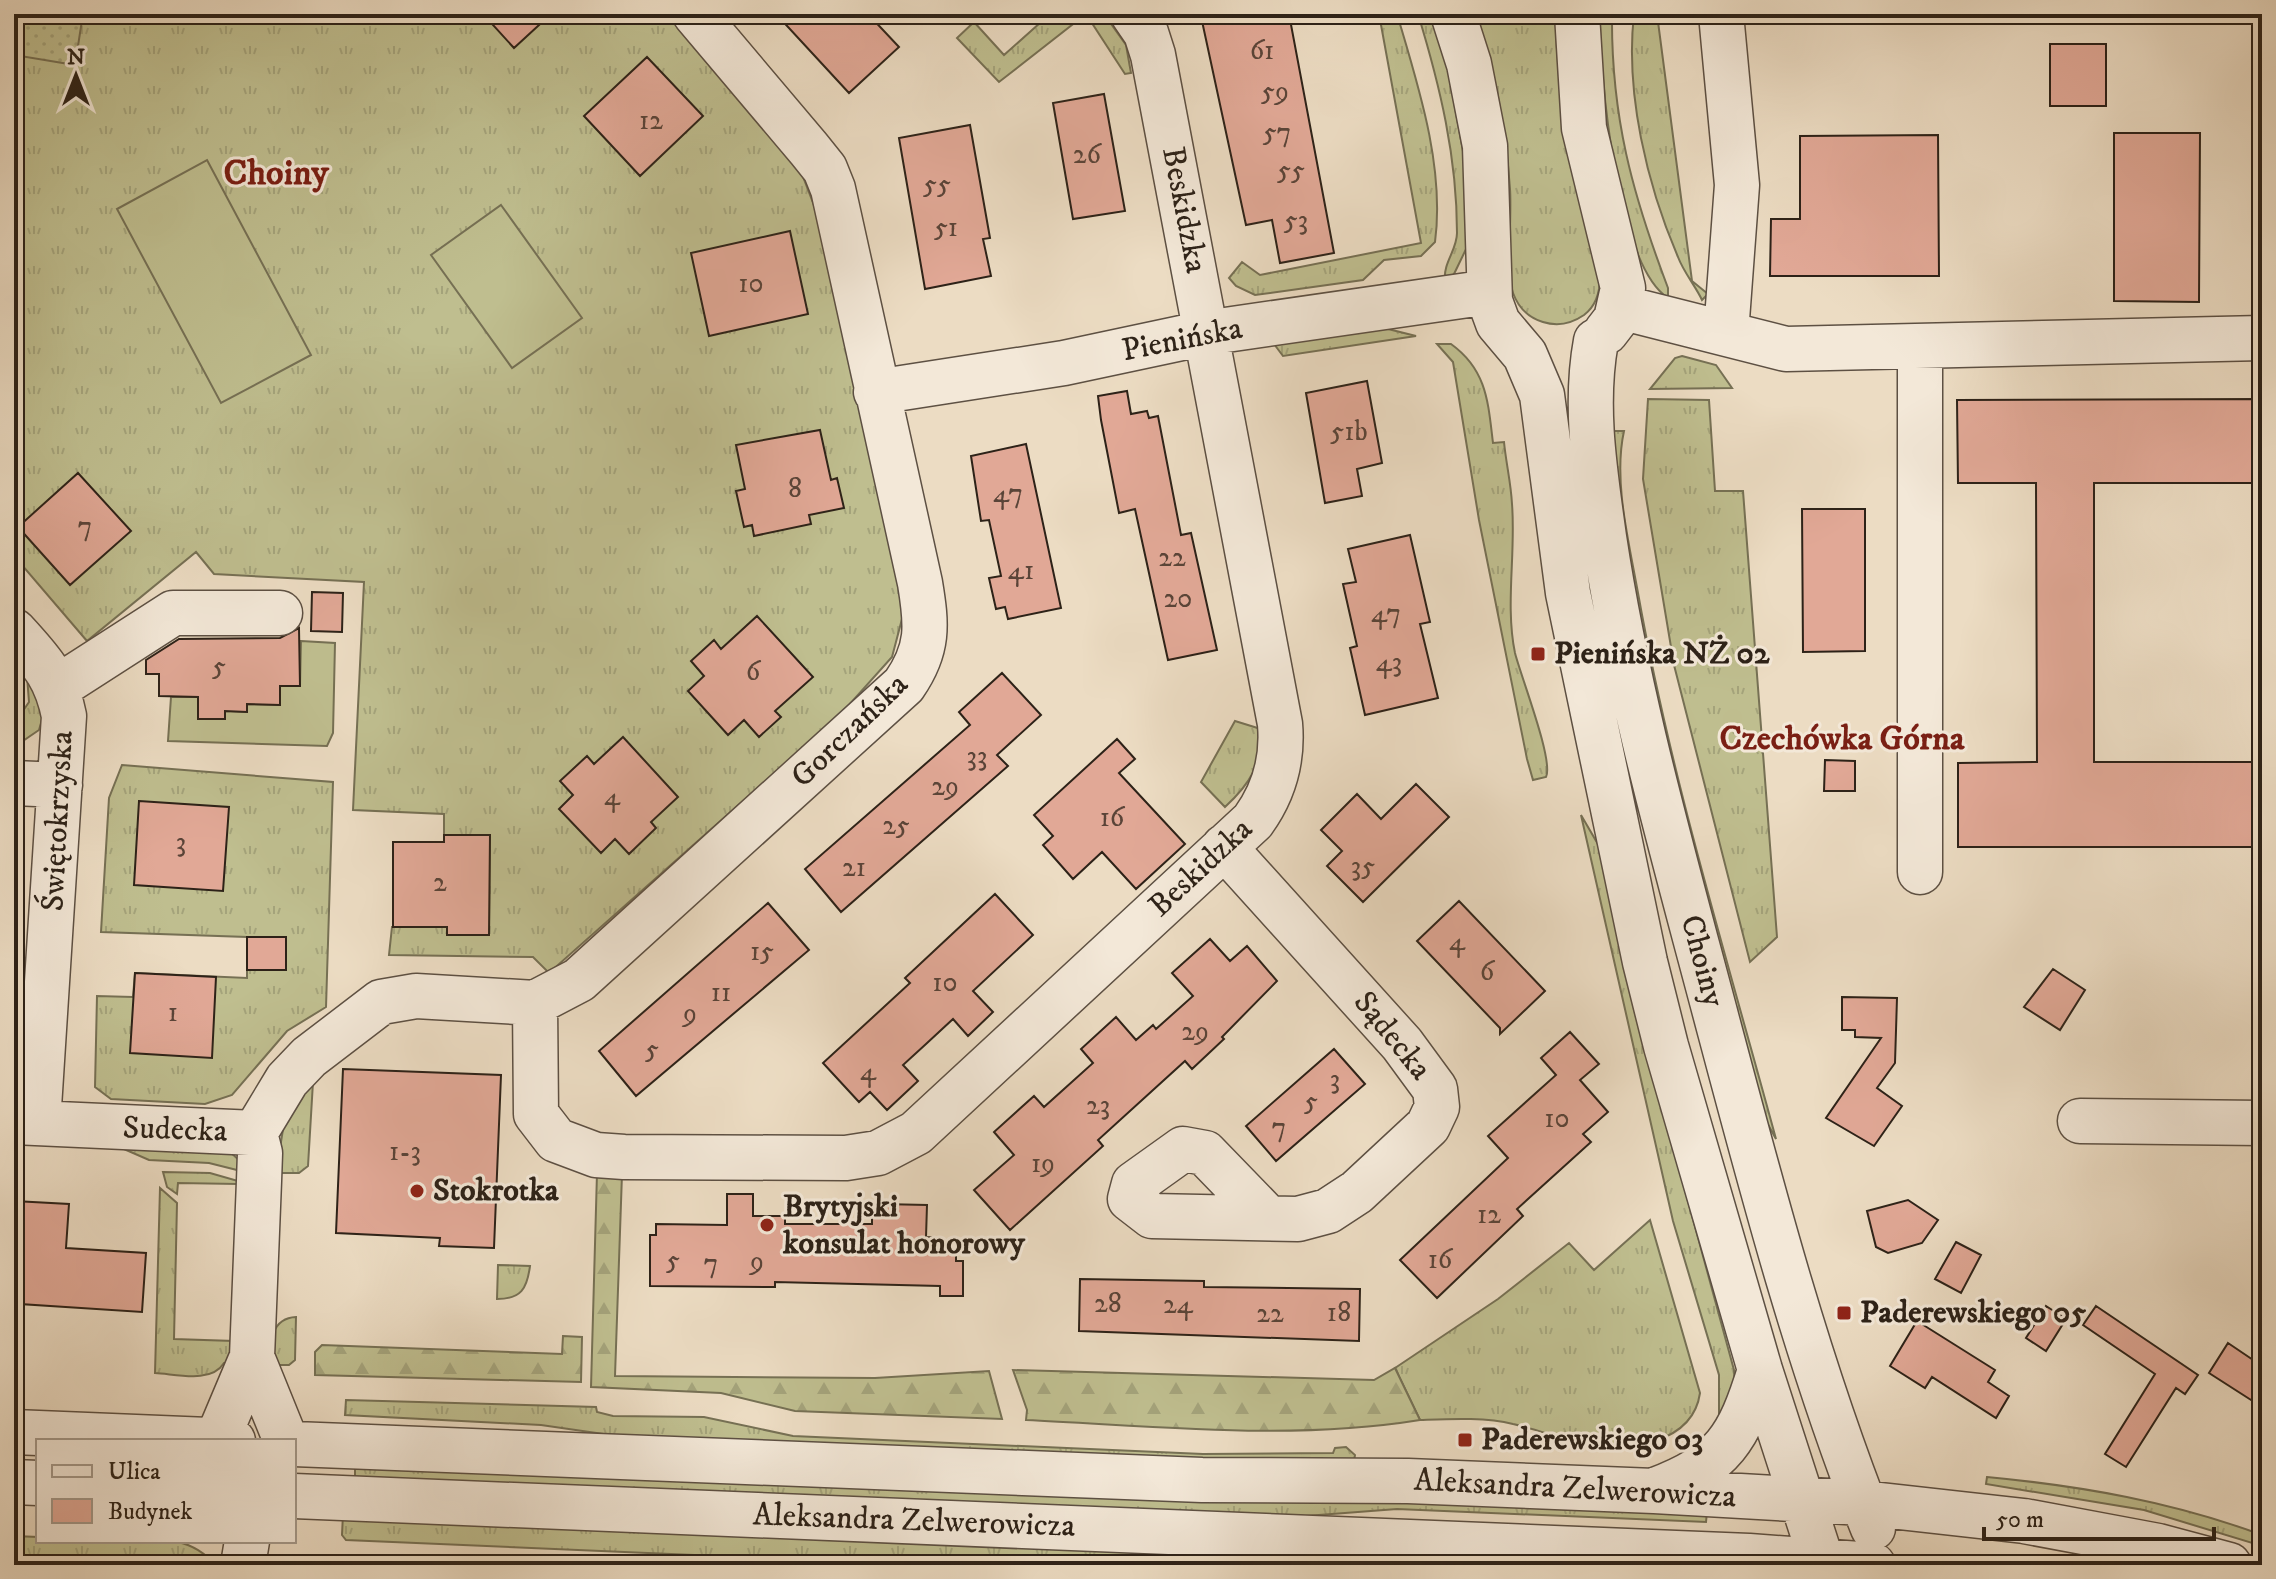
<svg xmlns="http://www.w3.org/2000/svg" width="2276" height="1579" font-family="'IM FELL DW Pica',serif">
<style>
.grass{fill:url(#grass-tufts);stroke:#767054;stroke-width:2}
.forest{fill:url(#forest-firs);stroke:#767054;stroke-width:2}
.park{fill:url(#park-dots);stroke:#767054;stroke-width:2}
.garden{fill:#bfbe8f;stroke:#767054;stroke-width:2}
.building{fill:#e1a896;stroke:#2d2218;stroke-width:2}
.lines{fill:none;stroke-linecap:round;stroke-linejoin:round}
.minor-casing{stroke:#5d5043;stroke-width:47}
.minor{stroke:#f3e8d8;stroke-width:44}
.poi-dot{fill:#8f2418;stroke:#f3e8d8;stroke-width:3}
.labels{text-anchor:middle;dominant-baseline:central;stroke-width:6;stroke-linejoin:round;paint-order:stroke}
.number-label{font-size:28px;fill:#5a4438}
.street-label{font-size:32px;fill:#2d2218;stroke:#f3e8d8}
.poi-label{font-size:32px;font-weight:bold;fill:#2d2218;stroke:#f3e8d8;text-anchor:start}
.neighbourhood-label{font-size:34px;font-weight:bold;fill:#7a1f14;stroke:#f3e8d8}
.quarter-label{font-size:36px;font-weight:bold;fill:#7a1f14;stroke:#f3e8d8}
</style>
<defs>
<pattern id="grass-tufts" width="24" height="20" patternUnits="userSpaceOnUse" patternTransform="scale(2)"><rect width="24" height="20" fill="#bfbe8f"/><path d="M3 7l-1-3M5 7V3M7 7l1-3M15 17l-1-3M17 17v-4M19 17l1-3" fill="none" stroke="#a4a37b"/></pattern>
<pattern id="forest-firs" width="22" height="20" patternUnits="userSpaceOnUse" patternTransform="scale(2)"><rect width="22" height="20" fill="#bfbe8f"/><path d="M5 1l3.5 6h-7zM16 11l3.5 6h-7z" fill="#a4a37b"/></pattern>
<pattern id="park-dots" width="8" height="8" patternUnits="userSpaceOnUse" patternTransform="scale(2)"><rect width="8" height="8" fill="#bfbe8f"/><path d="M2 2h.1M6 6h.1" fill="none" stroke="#a4a37b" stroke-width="1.8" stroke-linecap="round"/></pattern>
</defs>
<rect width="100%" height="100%" fill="#ecdcc3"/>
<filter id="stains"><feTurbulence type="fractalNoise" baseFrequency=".0025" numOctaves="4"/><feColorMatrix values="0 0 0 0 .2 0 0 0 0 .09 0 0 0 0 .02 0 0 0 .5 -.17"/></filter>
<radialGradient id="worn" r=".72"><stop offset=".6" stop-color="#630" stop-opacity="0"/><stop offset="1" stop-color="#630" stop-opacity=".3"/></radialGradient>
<path class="grass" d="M14 14H670L765 120 797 161 823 229 902 590V619L892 657 840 715 549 973 533 957 389 955 392 927H447V935H489L490 836 444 835V814L353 810 364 582 214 574 196 552 87 641 22 565 14 570Z
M1050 14H1104L1126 45 1131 73 1125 74 1086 14 999 82 957 38 974 22 1004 55Z
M1379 14H1397C1418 85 1445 167 1435 242L1421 256 1384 260 1363 280 1255 295 1236 286 1229 278 1242 262 1260 275 1421 243Z
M1418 14H1431L1448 69 1467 173 1468 245 1454 274 1445 280C1443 263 1457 250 1457 233 1457 157 1440 86 1418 14Z
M1476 14H1556C1556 106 1575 189 1600 277 1600 292 1596 306 1584 315 1558 333 1524 323 1513 293 1506 273 1512 215 1510 189 1506 130 1495 71 1476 14Z
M1600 14H1612C1611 116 1632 193 1668 288V298C1617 265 1599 74 1600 14Z
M1634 14H1657L1692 281 1708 294 1702 300C1695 285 1684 273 1678 257 1647 185 1625 93 1634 14Z
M1368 324 1416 336 1283 356 1274 344Z
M1437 344H1451C1487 370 1488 402 1493 443L1504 442C1506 463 1511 483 1512 504 1516 553 1505 605 1515 653 1521 677 1554 761 1546 777L1533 780 1527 759 1479 520 1453 362Z
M1682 356 1716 365 1732 388 1650 389 1675 358Z
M1648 399 1709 400 1715 491H1743L1777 937 1750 962 1674 665 1643 479Z
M1609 431H1624C1613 481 1629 542 1638 593 1671 778 1727 958 1776 1139L1765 1119 1644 666Z
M27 676 45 709 39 730 14 747V724L29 702Z
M1235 721 1264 730C1259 767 1252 782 1225 807L1201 782Z
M122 765 333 782 326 1007 287 1031 232 1095 205 1104 111 1099 95 1087 97 996 133 997 135 973 247 978V937L101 932 109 798Z
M1581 815 1599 846 1663 1109 1734 1370 1735 1390 1719 1421V1375L1673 1221Z
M314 1065 308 1166 299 1173H276L284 1123Z
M117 1146 228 1150 241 1162 245 1172 209 1163 149 1160Z
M163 1172 210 1173 238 1181V1184L178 1183 177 1194 167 1187Z
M160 1188 177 1203 174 1339 234 1341V1363H224C211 1384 176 1374 155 1373Z
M1650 1220 1700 1393C1693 1443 1628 1453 1585 1444 1560 1439 1537 1429 1513 1424 1485 1417 1449 1419 1420 1420L1395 1368 1498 1299 1569 1243 1594 1270Z
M498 1265 530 1266C527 1289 521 1299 497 1299Z
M296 1317 295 1360 289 1365H269C270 1345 270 1318 296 1317Z
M346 1400 596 1407 597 1412 613 1416 704 1417 793 1436 1203 1454 1333 1453 1335 1448 1346 1447 1355 1455 1353 1466 652 1441 541 1425 345 1415Z
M355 1464 1707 1512 1706 1522 1397 1509 1268 1519 355 1479Z
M1987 1477C2082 1486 2173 1502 2262 1535V1546L2144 1510 1986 1484Z
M343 1514 1280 1555 1343 1565H923L346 1540 342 1535Z
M14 1536 38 1537V1541L178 1542C191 1545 207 1553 213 1565H14Z"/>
<path class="forest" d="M597 1173 622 1174 615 1376 875 1378 989 1371 1002 1419 795 1411 721 1393 591 1387Z
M563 1336 582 1337 581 1382 315 1375V1352L322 1345 562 1354Z
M1395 1368 1420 1420C1291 1441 1156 1426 1026 1420L1027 1410 1013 1370 1374 1380Z"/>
<path class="park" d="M14 14H83L75 65 14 55Z"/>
<path class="garden" d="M207 160 311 355 221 403 117 209Z
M501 205 582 318 512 368 431 255Z
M301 641 335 643 333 733 327 746 168 741 171 697H198V719H224L225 711 246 712 247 704 279 705 280 686H300Z"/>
<path class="building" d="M483 14H551L514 48Z
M776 14H868L899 47 849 93Z
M1238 14H1289L1334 253 1280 263 1272 220 1246 225 1202 21Z
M2050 44H2106V106H2050Z
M647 57 703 116 640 176 584 116Z
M1104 94 1125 211 1073 219 1053 103Z
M970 125 990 238 983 239 991 276 925 289 899 138Z
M2114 133H2200L2199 302 2114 301Z
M1938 135 1939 276H1770L1771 219H1800V136Z
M790 231 808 314 709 336 691 253Z
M1367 381 1382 463 1357 469 1362 496 1325 503 1306 393Z
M1127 391 1131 414 1147 411 1149 418 1158 416 1181 535 1191 533 1217 650 1168 660 1135 509 1119 513 1101 420 1098 396Z
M2262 399V483H2094V762H2262V847H1958V763L2037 762 2036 483H1958L1957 400Z
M820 430 831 480 837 478 844 508 809 515 811 524 754 536 752 525 744 527 736 491 745 489 736 445Z
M1026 444 1061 608 1008 619 1005 607 996 609 989 578 1001 576 989 520 981 521 971 456Z
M78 473 131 531 70 585 18 527Z
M1802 509H1865V651L1803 652Z
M1410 535 1430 622 1420 624 1438 698 1365 715 1350 648 1357 646 1343 584 1356 582 1348 549Z
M312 592 343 593 342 632 311 631Z
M757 616 813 677 775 711 781 717 759 737 744 720 728 735 688 691 704 676 691 661 714 640 721 649Z
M299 628 300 686H280V705L247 704V712L225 711V719H198V697L159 696V674H146V660L179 639 280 638Z
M1002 673 1041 715 997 755 1008 766 841 912 805 869 970 725 959 712Z
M623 737 678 797 651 822 656 828 629 854 615 839 601 853 559 809 573 795 560 781 587 756 594 764Z
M1117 739 1135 759 1119 773 1185 844 1136 889 1102 852 1073 879 1043 845 1053 836 1034 815Z
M1825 760 1855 761V791H1824Z
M1416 784 1449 817 1363 902 1327 866 1342 851 1321 830 1357 794 1381 819Z
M139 801 229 807 223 891 134 885Z
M444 835H490L489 935H447V927H393V842H444Z
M995 894 1033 935 973 991 993 1012 968 1036 953 1019 926 1044 903 1065 918 1081 887 1110 870 1092 859 1102 823 1063 910 983 905 978Z
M1459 901 1545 991 1500 1034V1028L1417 941Z
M768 903 809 950 636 1096 599 1051Z
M247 937H286V970H247Z
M1210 939 1230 961 1247 946 1277 981 1222 1037 1224 1039 1192 1069 1185 1061 1098 1140 1103 1146 1010 1230 974 1190 1014 1155 994 1132 1034 1096 1044 1107 1093 1063 1081 1049 1116 1017 1136 1040 1153 1025 1156 1029 1193 996 1172 973Z
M2053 969 2085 990 2060 1030 2024 1007Z
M135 973 216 977 212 1058 130 1053Z
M1842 997 1897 998 1895 1063 1877 1088 1902 1106 1874 1146 1826 1118 1881 1038 1855 1037V1030H1842Z
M1570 1032 1599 1064 1580 1080 1608 1112 1583 1134 1591 1142 1517 1209 1523 1216 1437 1298 1400 1260 1508 1158 1488 1136 1556 1075 1541 1058Z
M1334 1049 1365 1084 1276 1161 1246 1126Z
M343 1069 501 1075 494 1248 439 1246 440 1238 336 1233Z
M727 1194H753V1216H785V1224H872V1217L882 1218V1204L927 1205 926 1237 941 1238 939 1254H956V1261H963V1296H940V1286L775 1282V1287L650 1286V1235H656V1224L727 1225Z
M1908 1200 1938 1220 1922 1243 1888 1253 1876 1247 1867 1211Z
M14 1201 69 1204 66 1248 146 1253 142 1312 20 1304 22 1261 14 1260Z
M1956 1242 1981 1255 1961 1293 1935 1279Z
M1080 1279 1204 1281V1287L1360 1289 1359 1341 1079 1331Z
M2046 1306 2066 1319 2046 1351 2026 1338Z
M2096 1306 2198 1375 2185 1394 2176 1388 2126 1467 2105 1454 2155 1374 2083 1325Z
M1917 1321 1995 1370 1988 1382 2009 1396 1996 1418 1932 1377 1925 1388 1890 1366Z
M2228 1343 2262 1366V1407L2209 1373Z"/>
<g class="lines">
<defs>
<path id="minor" d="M1453 14 1469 64 1485 146 1490 301 1498 323 1525 355 1542 395 1568 593 1645 962 1666 1046 1760 1370 1823 1565
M1577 14 1584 128 1623 288 1616 319 1606 332
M1721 14 1737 185 1726 333
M1620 307 1786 349 2262 338
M1596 341C1584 406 1595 472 1604 537 1625 676 1661 810 1697 945 1750 1142 1798 1339 1873 1528
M1920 346V872
M876 392 1064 363 1205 333 1489 292
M14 631C41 661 56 675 64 716L38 1123
M58 687 173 613H280
M14 783 60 785
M1224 847 1402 1044 1435 1089 1437 1107 1428 1126 1357 1192 1328 1211 1298 1219 1152 1216 1130 1199 1134 1184 1183 1149 1205 1153 1267 1217
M535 1003 536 1114 556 1140 596 1155 624 1157 846 1158 878 1153 916 1133 1253 821C1274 792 1283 759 1280 724L1153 55 1146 33 1133 14
M2080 1121 2262 1123
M14 1122 255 1133 260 1153 259 1181 252 1357 217 1440
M255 1133 287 1080 309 1057 381 1002 416 996 535 1003 579 980 904 685C929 649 927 625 920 583L833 189 825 169 809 149 695 14
M252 1357 286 1441
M14 1432 233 1441
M294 1444 1202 1480 1408 1481 1654 1491 1863 1503 2024 1521 2158 1546 2229 1565
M14 1482 38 1483
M1655 1490C1724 1464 1739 1438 1760 1370
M294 1496 1749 1556 1873 1565
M243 1565 247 1541"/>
</defs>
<use href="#minor" class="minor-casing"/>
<use href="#minor" class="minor"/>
</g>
<g class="poi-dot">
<rect x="1530" y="646" width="16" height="16" rx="4"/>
<circle cx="417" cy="1191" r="8"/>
<circle cx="767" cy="1225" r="8"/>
<rect x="1836" y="1305" width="16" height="16" rx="4"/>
<rect x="1457" y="1432" width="16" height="16" rx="4"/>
</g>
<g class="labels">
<g class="number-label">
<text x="1262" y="50">61</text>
<text x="1275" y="91">59</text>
<text x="651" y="120">12</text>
<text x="1277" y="132">57</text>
<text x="1087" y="154">26</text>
<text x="1291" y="170">55</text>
<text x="937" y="184">55</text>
<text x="1296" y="220">53</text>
<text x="946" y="227">51</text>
<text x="751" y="283">10</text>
<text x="1349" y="431">51b</text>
<text x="795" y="488">8</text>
<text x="1008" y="493">47</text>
<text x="85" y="526">7</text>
<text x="1172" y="557">22</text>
<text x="1021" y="570">41</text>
<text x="1178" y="598">20</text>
<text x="1386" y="613">47</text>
<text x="1389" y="662">43</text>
<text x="219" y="666">5</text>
<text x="753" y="671">6</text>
<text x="977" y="756">33</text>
<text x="945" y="786">29</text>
<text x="612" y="796">4</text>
<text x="1112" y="817">16</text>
<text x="896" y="825">25</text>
<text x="181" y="842">3</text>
<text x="1363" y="866">35</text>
<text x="854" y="867">21</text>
<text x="440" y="882">2</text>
<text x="1457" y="941">4</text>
<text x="762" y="951">15</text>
<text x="1487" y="971">6</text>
<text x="945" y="982">10</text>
<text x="721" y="992">11</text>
<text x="173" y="1012">1</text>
<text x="690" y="1013">9</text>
<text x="1195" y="1031">29</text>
<text x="652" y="1049">5</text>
<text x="868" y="1071">4</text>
<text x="1335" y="1079">3</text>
<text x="1311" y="1101">5</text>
<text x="1098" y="1105">23</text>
<text x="1557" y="1118">10</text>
<text x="1279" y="1127">7</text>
<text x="405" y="1151">1-3</text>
<text x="1043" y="1163">19</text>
<text x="1489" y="1214">12</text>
<text x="1440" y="1259">16</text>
<text x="673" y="1260">5</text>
<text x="757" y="1261">9</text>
<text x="711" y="1263">7</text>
<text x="1108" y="1303">28</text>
<text x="1178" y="1304">24</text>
<text x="1339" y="1312">18</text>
<text x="1270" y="1313">22</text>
</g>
<g class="street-label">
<text transform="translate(1184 210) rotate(79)">Beskidzka</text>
<text transform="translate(1182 340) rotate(-11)">Pienińska</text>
<text transform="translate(850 731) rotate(-44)">Gorczańska</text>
<text transform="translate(58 821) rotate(-87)">Świętokrzyska</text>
<text transform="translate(1201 868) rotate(-43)">Beskidzka</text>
<text transform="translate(1702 961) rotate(75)">Choiny</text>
<text transform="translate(1392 1036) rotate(51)">Sądecka</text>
<text transform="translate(175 1130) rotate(2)">Sudecka</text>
<text transform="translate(1575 1489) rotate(3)">Aleksandra Zelwerowicza</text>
<text transform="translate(914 1521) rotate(2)">Aleksandra Zelwerowicza</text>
</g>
<g class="poi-label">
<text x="1554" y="654">Pienińska NŻ 02</text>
<text x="433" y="1191">Stokrotka</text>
<text x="783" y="1207">Brytyjski<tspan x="783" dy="37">konsulat honorowy</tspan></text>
<text x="1860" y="1313">Paderewskiego 05</text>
<text x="1481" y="1440">Paderewskiego 03</text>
</g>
<g class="neighbourhood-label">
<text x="1842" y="739">Czechówka Górna</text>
</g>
<g class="quarter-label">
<text x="276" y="173">Choiny</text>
</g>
</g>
<rect width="2276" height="1579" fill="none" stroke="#ecdcc3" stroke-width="48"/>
<rect x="16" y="16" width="2244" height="1547" fill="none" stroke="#2d2218" stroke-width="4"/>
<rect x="24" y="24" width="2228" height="1531" fill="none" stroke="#2d2218" stroke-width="2"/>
<rect x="36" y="1439" width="260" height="104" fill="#f3e8d8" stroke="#a4998b" stroke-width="2"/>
<rect x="52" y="1465" width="40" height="12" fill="#f3e8d8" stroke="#a4998b" stroke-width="2"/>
<text x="108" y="1479" font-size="24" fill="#2d2218">Ulica</text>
<rect x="52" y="1499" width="40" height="24" fill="#e1a896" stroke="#a4998b" stroke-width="2"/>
<text x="108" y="1519" font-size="24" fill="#2d2218">Budynek</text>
<g transform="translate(76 76)" stroke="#f3e8d8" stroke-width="6" paint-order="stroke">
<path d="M0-6L14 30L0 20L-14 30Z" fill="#2d2218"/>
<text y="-12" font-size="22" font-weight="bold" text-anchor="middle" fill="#2d2218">N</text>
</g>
<path d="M1984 1527v12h230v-12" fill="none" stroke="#2d2218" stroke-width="4"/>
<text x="1996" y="1527" font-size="24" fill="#2d2218" stroke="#f3e8d8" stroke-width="6" paint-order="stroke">50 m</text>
<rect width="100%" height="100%" filter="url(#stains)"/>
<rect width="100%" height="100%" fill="url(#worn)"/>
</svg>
